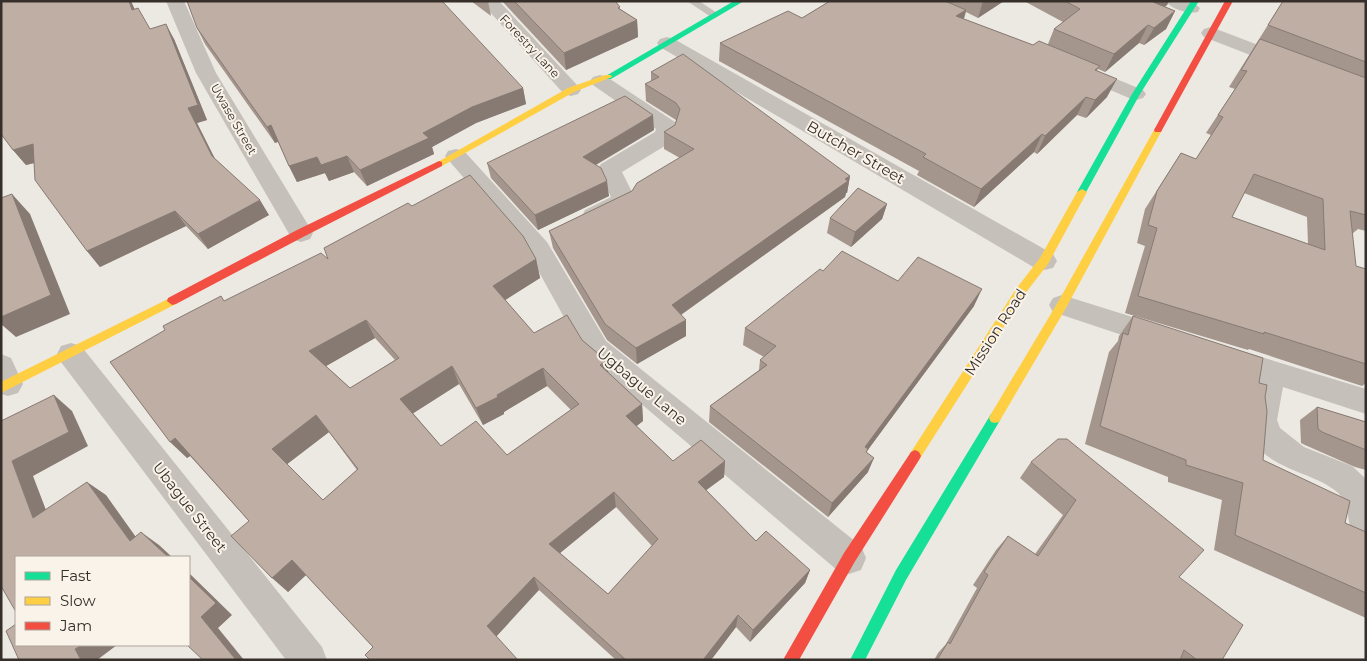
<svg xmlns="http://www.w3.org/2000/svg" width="1367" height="661" font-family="Montserrat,sans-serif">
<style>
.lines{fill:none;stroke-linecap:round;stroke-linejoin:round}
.lane{fill:#c5c0ba;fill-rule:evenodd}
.street{fill:#c5c0ba;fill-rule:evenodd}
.fast{fill:#16e098;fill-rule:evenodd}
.slow{fill:#ffcf43;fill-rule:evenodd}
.jam{fill:#f24e42;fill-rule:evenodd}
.wall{fill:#a4968d;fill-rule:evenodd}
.shaded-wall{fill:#867a73}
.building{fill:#bfaea4;stroke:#867a73;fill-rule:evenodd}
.labels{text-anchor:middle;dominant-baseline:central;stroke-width:4;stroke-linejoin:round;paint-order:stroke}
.far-street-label{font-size:12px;fill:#362e29;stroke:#f9f3e9}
.street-label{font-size:15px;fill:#362e29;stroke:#f9f3e9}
</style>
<rect width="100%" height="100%" fill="#ece8e2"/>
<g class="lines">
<path class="lane" d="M687 1H699L720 15 715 18 711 17Z"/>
<path class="street" d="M166 1H184L216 73 313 233 310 239 301 242 292 239 196 73Z
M480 1H499L578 86 581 90 578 94 571 96 564 94Z
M1166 1C1177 1 1193 0 1200 8L1198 12C1188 14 1172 10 1166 1Z
M1211 27 1295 59 1298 63 1295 67 1288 69 1281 67 1204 37 1201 33 1204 29Z
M667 37 674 39 1053 254 1057 261 1053 268 1044 270 1035 268 660 47 657 43 660 39Z
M1080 64 1143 90 1146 94 1143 98 1136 100 1129 98 1073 74 1070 70 1073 66Z
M600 75 607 77 675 122 678 127 673 141 622 172 636 200C631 208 603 225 593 224 591 224 588 223 585 222L582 216 585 210 611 197 598 169 601 164 655 132 656 129 593 85 590 81 593 77Z
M456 149 464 151 547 242 606 341 861 546 866 558 861 570 849 574 837 570 586 357 529 254 445 156 448 151Z
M1062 295 1171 329 1175 337 1171 345 1161 348 1053 312 1049 305 1053 298Z
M71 343 81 346 322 647 327 660H286L61 362 57 354 61 346Z
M1225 346 1366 389V414L1283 387 1277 420 1280 428 1304 447 1352 466 1366 479V546L1354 541C1349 530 1348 508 1344 500 1325 469 1250 473 1247 420 1246 408 1253 391 1256 379L1215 365 1211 357 1215 349Z
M1 354 11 358 23 384 18 393 8 396 1 394Z"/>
<path class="fast" d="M734 1H744L611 79H605L604 77Z
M1191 1H1199L1140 94 1085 194H1079L1077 192 1132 94Z
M995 413 999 414 1001 418 999 422 906 580 865 660H850L896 570 991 414Z"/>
<path class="slow" d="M605 75H611L612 77 574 92 442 166H436L434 164 568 88Z
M1158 127 1162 130 1066 308 999 422 995 423 991 422 989 418 991 414 1058 302 1154 130Z
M1082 189 1087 192 1048 264 1024 295 919 460 915 462 911 460 909 456 911 452 1016 289 1040 258 1077 192Z
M172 297 177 301 176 304 1 393V382Z"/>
<path class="jam" d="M1225 1H1233L1162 130 1161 132H1155L1154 130Z
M439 161 442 162V166L305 236 176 304 172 305 167 301 168 298 297 230Z
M915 450 919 452 921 456 919 460 854 563 799 660H783L844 553 911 452Z"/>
</g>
<path class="wall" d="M1 1 135 9 150 29 174 39 207 120 197 123 215 159 269 215 208 249 186 226 100 267 87 251 34 163 26 165 13 150 3 136 1 137Z
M471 1H488L491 16Z
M502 1H615L620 9 637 20 638 37 566 70Z
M830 1H1004L978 18 966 12 964 19 1033 45 1048 44 1054 29 1063 22 1024 1H1169L1167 5 1165 7 1175 11 1166 29 1144 45 1139 43 1105 72 1098 69 1097 71 1107 97 1086 118 1077 115 1037 154 1034 152 974 207 917 175 919 171 719 61 720 43 802 18Z
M1283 1H1366V231L1358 229 1352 234 1366 364V383L1362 386 1249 349 1248 350 1125 313 1145 246 1137 243 1145 209 1181 153 1196 159 1211 135 1206 133 1235 89 1229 87ZM1244 193 1307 217 1308 244 1232 217Z
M197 28 523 88 526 104 476 123 432 147 434 154 367 186 354 172 329 181 325 173 297 182 289 166 278 142 275 143 205 44Z
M651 72 850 176 847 193H846L845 197 681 315 686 336 637 364 607 340 553 248 549 231 632 191 680 158 664 149V132L675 125 676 120 646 101 645 84 651 81Z
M654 130 596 165 609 196 538 230 491 178 487 163Z
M887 204 882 219 851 247 827 233 830 218Z
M412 206 536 259 540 278 505 300 534 333 582 340 607 361 608 373 642 404 643 421 636 426 673 461H725L724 477 706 490 756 541 810 570 805 583 750 642 736 627 711 660H616L539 590 373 647 306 575 288 592 249 521 190 456 187 458 165 330 224 301 328 259ZM375 338 395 360 350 388 326 366ZM459 384 483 425 504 414V412L547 386 571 410 507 455 441 446 413 413ZM329 432 357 470 323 500 287 464ZM616 507 652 546 608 594 560 553Z
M823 271 898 281 974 306 867 451 868 472 828 517 709 422 710 406 759 370 760 360 764 357 743 345 745 328Z
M1133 316 1259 383 1265 397 1263 460 1345 523 1366 532V618L1214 550 1222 500 1168 482V477L1085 444 1109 352 1118 341 1119 336Z
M1317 407 1366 422V470L1355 467 1305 445 1301 443 1300 420Z
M1031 462 1179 577 1222 660H934L938 653 946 644 977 588 973 585 996 550 1008 536 1035 554 1063 515 1020 478Z"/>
<path class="shaded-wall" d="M129 1H131L142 25 132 10Z
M983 1H1004L978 18Z
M1154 1H1169L1167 5 1144 20Z
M966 10 961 28 956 16Z
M1175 11 1166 29 1144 45 1154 28Z
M637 20 638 37 566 70 564 53Z
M166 24 174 39 207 120 197 123 221 171 212 156 188 108Z
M1148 25 1139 43 1105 72 1114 54Z
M1117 79 1107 97 1086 118 1095 100Z
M523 88 526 104 476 123 432 147 434 154 367 186 360 170 423 133 472 107Z
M1086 97 1077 115 1037 154 1045 136Z
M653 115 654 130 585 171 583 157Z
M271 125 279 141 275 143 267 127Z
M1042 134 1034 152 974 207 981 189Z
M33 144 46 160 26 165 13 150Z
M347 156 354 172 329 181 321 165Z
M317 157 325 173 297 182 289 166Z
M850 176 847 193H846L845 197 672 321V305L845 179Z
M607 181 609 196 538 230 535 215Z
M12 194 30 214 70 314 16 337 1 324V317Z
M260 200 269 215 208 249 198 234Z
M887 204 882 219 851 247 855 232Z
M175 211 186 226 100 267 87 251Z
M536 259 540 278 499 304 493 286Z
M982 289 974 306 867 451 862 464 865 447Z
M366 320 375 338 321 369 309 351Z
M686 320V336L637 364 636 348Z
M607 361 609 379 600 365Z
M452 366 459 384 409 416 400 399Z
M543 368 547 386 504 412V414L483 425 476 408Z
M54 395 72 411 88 446 33 476 54 531 33 518 12 461Z
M642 404 643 421 628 433 626 416Z
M316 415 329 432 286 465 272 449Z
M175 438 192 455 187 458 170 442Z
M874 458 868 472 828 517 832 503Z
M725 461 724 477 697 497 698 482Z
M87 482 106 495 148 554 130 541Z
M614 492 616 507 554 558 549 544Z
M141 532 159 545 172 557H168Z
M292 560 307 574 288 592 272 578Z
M810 570 805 583 750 642 753 630Z
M189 573 232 615 218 628 244 660H236L201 617 189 577Z
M534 577 539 590 495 638 487 626Z
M738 615 736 627 711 660H703Z
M82 645H117L97 660H81L75 649Z"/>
<path class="building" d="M1 1H129L132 10 138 8 150 29 166 24 198 105 188 108 212 156 260 200 198 234 175 211 87 251 35 180 33 144 13 150 1 134Z
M187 1H442L523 88 472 107 423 133 429 138 360 170 347 156 321 165 317 157 289 166 271 125 267 127 197 28Z
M514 1H615L620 7 618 8 637 20 564 53Z
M830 1H945L966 10 956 16 1033 45 1039 41 1100 66 1095 70 1117 79 1095 100 1086 97 1045 136 1042 134 981 189 923 157 926 154 720 43 788 11 802 18Z
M1065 1H1154L1153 2 1175 11 1154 28 1148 25 1114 54 1054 29 1080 9Z
M1283 1H1366V62L1268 25Z
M1260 39 1366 78V215L1350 211 1356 266 1366 269V364L1264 332V334L1138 296 1157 228 1148 225 1157 191 1181 153 1196 159 1223 117 1218 115 1247 71 1241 70ZM1254 174 1323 199 1325 250 1232 217Z
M683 54 850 176 845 179 848 181 672 305 686 320 636 348 605 324 549 231 632 191 637 183 694 149 664 132 675 125 680 109 676 103 645 84 659 77 651 72Z
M625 96 653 115 583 157 601 168 607 181 535 215 487 163Z
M470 175 523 236 536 259 493 286 534 333 567 315 582 340 607 361 600 365 642 404 626 416 673 461 701 440 725 461 698 482 756 541 766 531 810 570 753 630 738 615 703 660H626L534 577 487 626 518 660H370L365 655 373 647 292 560 272 578 231 536 249 521 175 438 170 442 110 362 165 330 163 326 221 296 224 301 321 253 328 259 324 248 408 203 412 206ZM366 320 399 358 350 388 309 351ZM452 366 476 408 498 397 497 395 543 368 579 404 507 455 476 421 441 446 400 399ZM316 415 358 469 323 500 272 449ZM614 492 658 539 608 594 549 544Z
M858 188 887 204 855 232 830 218Z
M12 194 51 295 1 317V198Z
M842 251 898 281 918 257 982 289 865 447 868 449 866 452 874 458 832 503 710 406 767 365 760 360 776 346 745 328 820 269 823 271Z
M1133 316 1263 358 1259 383 1267 385 1265 397 1267 411 1263 460 1350 501 1345 523 1366 532V593L1235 535 1243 483 1186 465V460L1100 426 1123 333 1128 335Z
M54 395 69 432 12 461 33 518 87 482 130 541 141 532 168 557H16V612L1 586V421Z
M1317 407 1366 422V450L1322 432 1318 429Z
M1058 439H1067L1204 550 1179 577 1243 625 1222 660H1197L1184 650 1180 660H937L948 642 950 644 988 575 984 572 1008 536 1038 556 1076 500 1031 462Z
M189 577 216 603 201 617 236 660H203L187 645H189Z
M16 624V645H82L75 649 81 660H19L6 631Z"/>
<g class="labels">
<g class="far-street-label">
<text transform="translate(530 46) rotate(47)">Forestry Lane</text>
<text transform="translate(234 119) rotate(60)">Uwase Street</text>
</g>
<g class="street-label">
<text transform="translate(856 152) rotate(30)">Butcher Street</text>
<text transform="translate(995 332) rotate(-57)">Mission Road</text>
<text transform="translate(642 386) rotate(40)">Ugbague Lane</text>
<text transform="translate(190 507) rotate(52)">Ubague Street</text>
</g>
</g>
<rect width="1367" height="661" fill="none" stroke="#362e29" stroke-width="5"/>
<rect x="15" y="556" width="175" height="90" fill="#f9f3e9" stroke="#aba49c"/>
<rect x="25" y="572" width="25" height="8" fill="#16e098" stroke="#aba49c"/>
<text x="60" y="581" font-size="15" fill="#362e29">Fast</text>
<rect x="25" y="597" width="25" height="8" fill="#ffcf43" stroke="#aba49c"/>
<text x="60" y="606" font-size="15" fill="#362e29">Slow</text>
<rect x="25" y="622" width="25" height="8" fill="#f24e42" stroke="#aba49c"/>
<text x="60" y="631" font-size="15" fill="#362e29">Jam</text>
</svg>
